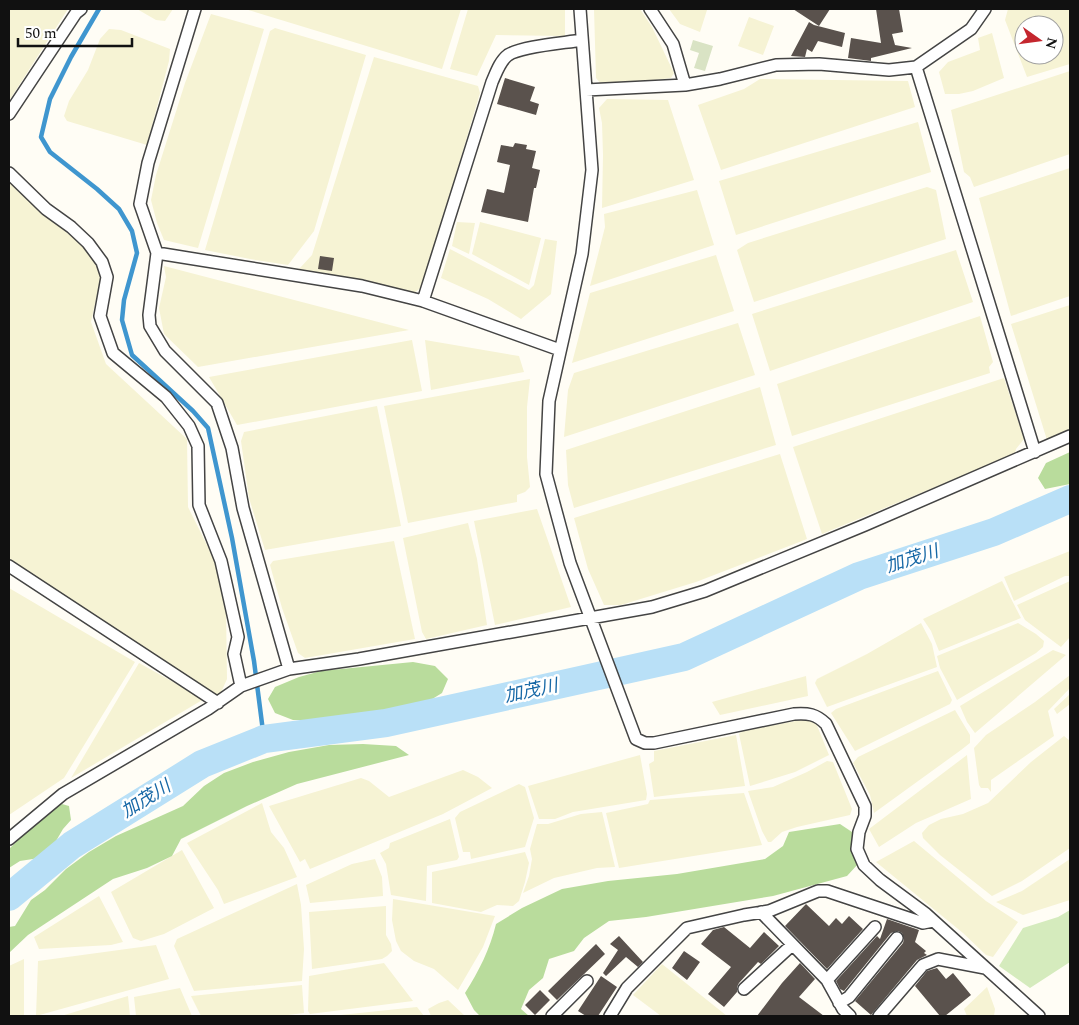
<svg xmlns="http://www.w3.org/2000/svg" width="1079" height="1025" font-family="Spectral,'Noto Sans JP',serif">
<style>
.farmland{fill:#f6f3d4;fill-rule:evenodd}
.green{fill:#d5ebbd}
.forest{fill:#b9dc9c}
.cemetery{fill:#d9e3c4}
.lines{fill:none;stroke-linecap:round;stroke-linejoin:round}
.stream{stroke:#3f96cf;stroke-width:4.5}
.river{stroke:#b9e0f7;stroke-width:28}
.building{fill:#5a524d}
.street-casing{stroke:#444;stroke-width:14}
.street{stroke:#fff;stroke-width:11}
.labels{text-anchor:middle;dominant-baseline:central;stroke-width:5;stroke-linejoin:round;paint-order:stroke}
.water-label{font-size:18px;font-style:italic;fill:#1768a6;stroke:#fff}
</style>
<rect width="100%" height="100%" fill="#fffdf5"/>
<path class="farmland" d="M9 9H68L9 101Z
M137 9H173L165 21 156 20Z
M245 9H461L442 69Z
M468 9H565V36L496 35 477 76 450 69Z
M594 9H640L652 27 674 73 671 78 624 84H601L596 78Z
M669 9 707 10 700 32 680 24Z
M1008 9H1070V64L1027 77 1005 20ZM1024 25H1054V55H1024Z
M211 14 264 29 198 248 164 240 157 223 151 200 156 175 185 83Z
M749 17 774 26 763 55 738 46Z
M275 28 366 55 314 231 288 265 250 259 205 250 270 31Z
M109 29 121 30 170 49 169 61 147 145 67 121 64 116 69 101 88 70 100 39Z
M992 33 1004 78 973 91 959 94H945L939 72 948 62 980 50 978 38Z
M374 57 478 86 480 93 423 286 413 294 315 275 299 269 312 255Z
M1070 71V154L974 187 970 177 964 172 951 110Z
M760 79 908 81 915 107 721 170 698 105 744 89Z
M607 99 668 100 694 180 602 208 603 155 602 123 599 108Z
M918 122 931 172 736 235 719 181Z
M1070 168V296L1011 316 979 198Z
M9 181 34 206 92 253 101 276 91 322 106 364 187 439 188 507 216 563 226 609 227 679 219 697 9 562Z
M927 187 936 190 946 239 754 302 737 250 748 243Z
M697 190 714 245 590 286 605 227 604 214Z
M457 222 475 223 469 254 452 246Z
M480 222 541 238 529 285 472 254Z
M545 239 557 241 551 294 521 319 488 299 441 278 450 249 529 290 534 285Z
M956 250 973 302 770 371 752 314Z
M716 255 734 311 572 363 590 293Z
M164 266 409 330 198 367 164 334 159 308 166 277Z
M1070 305V430L1047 440 1011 324Z
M980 316 993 362 989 367 990 373 792 436 777 384Z
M738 323 755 375 564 437 568 390 574 373Z
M412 340 422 391 237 425 209 377Z
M425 340 519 356 524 372 431 390Z
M1004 378 1024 439 1016 449 1015 454 822 534 793 447Z
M530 379 527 407V457L530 487 525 492 517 495V502L408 523 384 406Z
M760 387 776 445 574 508 568 485 566 450Z
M377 406 401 526 265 550 249 498 241 441 244 432Z
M780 454 807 539 696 582 621 605H604L588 569 574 518Z
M537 509 571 607 495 625 474 521Z
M468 523 477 559 487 625 426 639 422 632 403 538Z
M394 541 415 639 305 658 298 653 282 608 270 565 273 561Z
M1070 551V576H1065L1014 601 1004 577Z
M1002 581 1021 618 939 651 931 631 923 619Z
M1070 581V637L1061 647 1025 620 1017 605Z
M9 588 135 662 64 778 9 815Z
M921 623 932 644 937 667 827 707 815 683 817 679 867 654Z
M1018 623 1036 634 1044 641 1043 647 1036 653 957 700 940 668 937 656Z
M1053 650 1066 655 975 733 967 722 960 706Z
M139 663 204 699 71 778Z
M938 671 952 700 950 704 855 751 831 713 836 709Z
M1070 675V688L1048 711 1054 736 991 780V792L988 788H981L979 785 974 748 986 735 1035 702Z
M806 676 808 696 720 715 712 702Z
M1070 694V704L1057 714 1054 709Z
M955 710 970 735V743L961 750 874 813 870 795 853 763 858 757Z
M806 719 816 723 829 755 795 772 750 786 739 734 742 731Z
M736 735 745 786 654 797 649 764 654 761V751Z
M1064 736 1070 741V848L1022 881 992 896 940 855 923 838 922 833 929 825 941 819 963 814 988 803 1031 762Z
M640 755 647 794 646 800 573 812 555 819H539L528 786Z
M967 755 971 799 916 823 879 847 869 829Z
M827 761 833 762 852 809 850 815 797 827 782 832 771 842H768L762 831 748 791 773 787 807 772Z
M463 770 478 777 492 788 443 814 310 869 305 859 300 862 269 806 361 778 369 781 389 797Z
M519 784 525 787 534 818 525 847 471 859 470 852H463L455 818 460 812Z
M744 793 762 845 619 868 606 813 648 804 650 800Z
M262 803 271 832 284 848 297 877 224 904 218 890 187 843Z
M602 812 615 867 597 868 554 878 523 893 529 876 532 859 530 849 537 824H548L581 814Z
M450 819 459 857 457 860 427 866 426 901 391 895 386 864 380 853 389 848 390 843Z
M914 841 986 901 1018 922 993 957 986 955 963 933 876 862Z
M182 850 214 908 164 934 141 941 133 938 111 892Z
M525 852 529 863 525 882 519 901 513 906 497 905 481 912 432 903V872Z
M375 859 382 877 383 896 310 903 306 885 352 864Z
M1070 859V900L1023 915 996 902 1022 891Z
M297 884 301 905 304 949 302 981 194 991 174 946 177 939Z
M99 896 123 942 111 945 39 949 34 937Z
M393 899 495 916 483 947 458 990 434 969 414 961 401 951 396 941 392 920Z
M386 906V935L391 944 392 951 387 956 382 959 312 969 309 912Z
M156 945 169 979 36 1016 38 961Z
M24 959V1016H9V966Z
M384 963 413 1001 310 1014 308 1011 309 976Z
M662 964 727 1016H661L633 995Z
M302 985 304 1013 280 1016H201L191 996Z
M987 987 995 1009 994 1016H967L964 1009Z
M180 988 192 1016H136L134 997Z
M128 996 130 1016H61Z
M448 1000 465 1016H431L428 1009 439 1003Z
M417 1007 424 1016H331Z"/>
<path class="green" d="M1070 910V962L1030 988 999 966 1023 928 1058 917Z"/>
<path class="forest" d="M1070 452V484L1045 489 1038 478 1046 463Z
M413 662 435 666 448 679 442 693 421 706 390 713 322 720H293L275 713 268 699 275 687 299 677 321 671Z
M363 744 396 746 409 755 297 784 247 806 181 839 172 856 147 868 113 879 28 935 9 953V927L15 926 31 900 45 890 66 869 89 852 116 836 183 806 204 786 224 773 253 762 289 752 329 745Z
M62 804 69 806 71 820 63 829 49 853 39 858 20 861 9 868V849L46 813Z
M840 824 852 832V850L858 864 847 876 773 896 646 917 609 921 584 938 574 951 549 959 543 978 529 990 521 1009 529 1016H480L474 1010 465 993C479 971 490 949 496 924L522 908 562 889 608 881 677 874 765 859 783 846 789 832Z"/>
<path class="cemetery" d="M693 40 713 46 705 71 694 68 699 53 690 50Z"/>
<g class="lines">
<path class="stream" d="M99 9 71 57 50 99 41 137 50 152 97 189 119 209 132 231 137 253 124 300 122 320 132 355 193 411 208 428 232 538 254 661 264 739"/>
<path class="river" d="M9 897 72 845 202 764 264 739 386 723 684 657 859 576 994 532 1070 499"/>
</g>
<path class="building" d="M793 9H830L819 26Z
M876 9H899L903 32 892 34 895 45 912 48 871 58V61L848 58 851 38 881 43Z
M809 22 814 25 845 33 842 47 818 41 812 52 807 49 805 57 791 56Z
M505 78 535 87 530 101 539 104 536 115 497 104Z
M515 143 527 145 526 149 536 151 532 168 540 170 536 188H534L528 222 481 212 487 189 504 193 510 165 497 162 501 145 513 147Z
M320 256 334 258 332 271 318 269Z
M806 904 829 926 836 918 842 924 849 916 863 929 827 969 785 926Z
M887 919 919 930 915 942 926 951 924 953 927 955 917 960 871 1015 855 1001 903 943 904 939 902 933 898 931 891 933 844 991 840 989 836 981 877 936 880 939Z
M724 927 750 948 764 932 779 946 761 964 758 962 739 983 737 987V992L724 1007 708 994 731 967 701 944 713 930Z
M619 936 643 962 638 967 626 957 606 976 603 973 618 950 610 944Z
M596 944 605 954 557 1000 548 991Z
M684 951 700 962 687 980 672 968Z
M800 963 815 979 799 997 824 1016H757L782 983Z
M937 968 946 979 953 973 971 995 945 1016H940L915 986 927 971Z
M601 976 617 987 598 1016H586L578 1011Z
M540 990 550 1000 535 1015 525 1005Z"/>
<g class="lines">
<defs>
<path id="street" d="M195 9 148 163 140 204 157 253 149 315 150 326 165 351 217 403 232 448 243 508 289 669
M580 9 592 170 582 254 549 401 546 474 570 563 636 739 645 743H654L794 714C808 713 816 714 826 724L865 806V816L859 832 857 849 864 865 880 880 926 914 1039 1016
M650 9 673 44 685 85
M916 67 1035 452
M586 90 685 85 720 79 776 65 819 64 889 70 916 67 971 29 985 9
M9 114 76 13 81 9
M9 173 46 209 71 227 88 243 102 262 107 277 100 316 113 353 166 397 189 426 198 446 199 505 221 561 238 637 234 654 241 686
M157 253 362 286 423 301 560 350
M423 301 492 82C496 73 500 61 508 55 522 46 565 43 582 40
M9 566 218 703
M9 839 63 794 208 709 241 686 289 669 359 659 652 607 705 591 865 525 1070 436
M761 912 827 980 843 1009 850 1016
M827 980 875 927
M744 989 792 945
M839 1003 849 997 897 938
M552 1016 587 981
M610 1016 627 988 687 928 744 915 769 911 818 891H827L923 923 933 921
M879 1016 923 965 938 959 985 968"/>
</defs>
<use href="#street" class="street-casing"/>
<use href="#street" class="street"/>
</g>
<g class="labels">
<g class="water-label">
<text transform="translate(912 559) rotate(-18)">加茂川</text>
<text transform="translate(531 691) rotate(-12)">加茂川</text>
<text transform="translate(146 799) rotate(-32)">加茂川</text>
</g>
</g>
<rect width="1079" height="1025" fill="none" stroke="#111111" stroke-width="20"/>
<g transform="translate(1039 40) rotate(104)"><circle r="24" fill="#ffffff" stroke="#a0a0a0"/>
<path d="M0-4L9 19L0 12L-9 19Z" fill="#c4262e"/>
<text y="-8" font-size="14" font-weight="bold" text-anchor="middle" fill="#111111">N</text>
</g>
<path d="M18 38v8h114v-8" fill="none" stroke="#111111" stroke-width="2.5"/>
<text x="25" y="38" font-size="15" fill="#111111" stroke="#ffffff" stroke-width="4" paint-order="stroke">50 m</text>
</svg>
